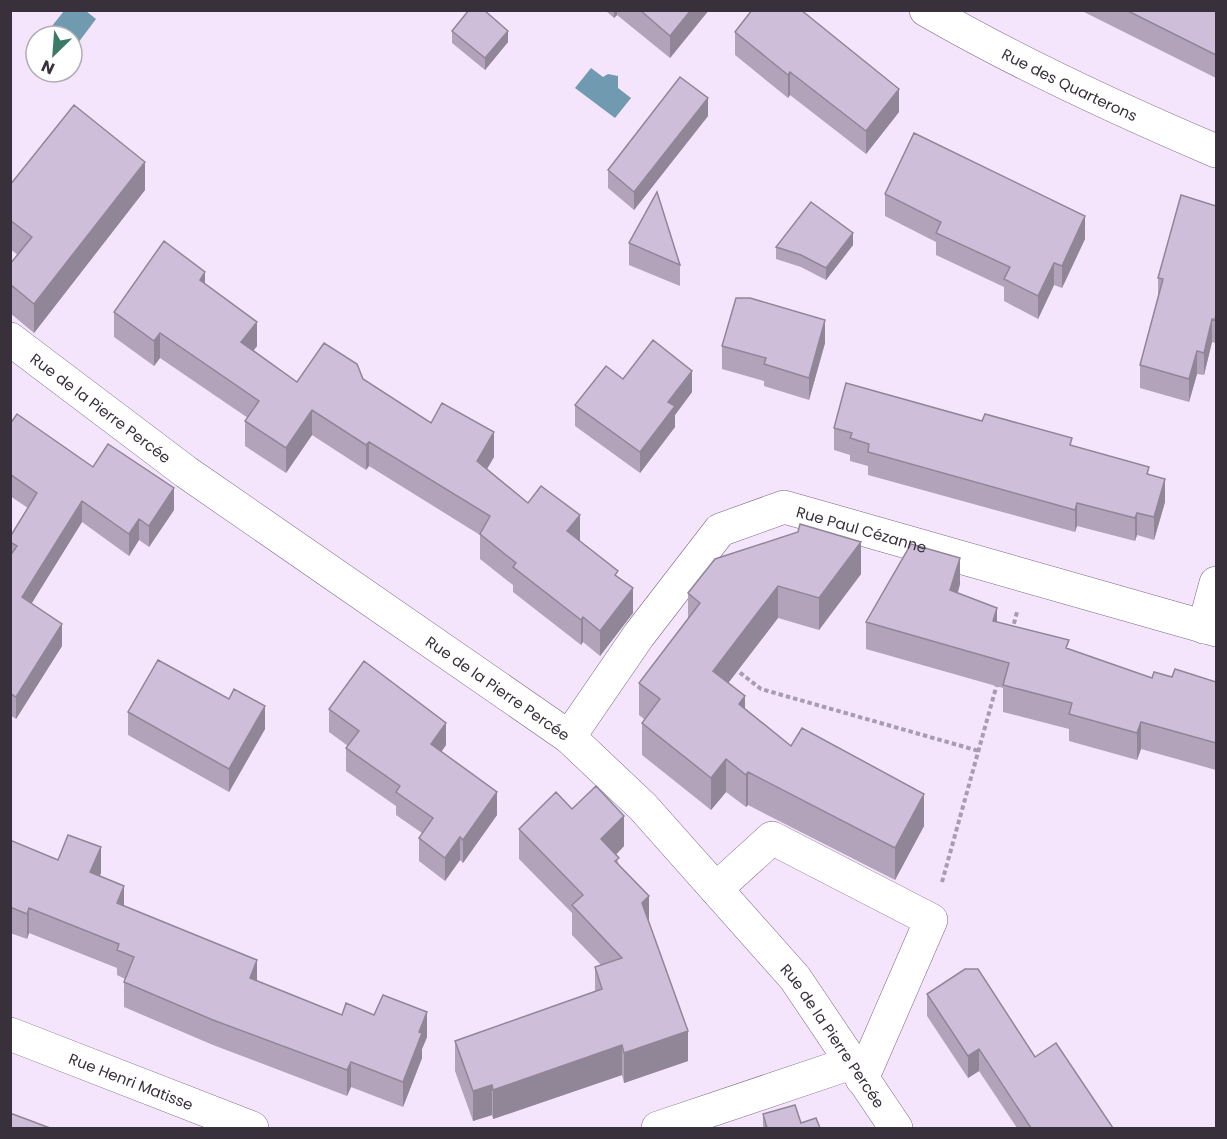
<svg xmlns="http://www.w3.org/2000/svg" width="1227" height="1139" font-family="Poppins,sans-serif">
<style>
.water{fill:#709ab0}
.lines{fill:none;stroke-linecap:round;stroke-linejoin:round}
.street-casing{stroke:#776780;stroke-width:34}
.path{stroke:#a89cae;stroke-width:4;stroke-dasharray:4.5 3;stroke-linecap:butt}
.street{stroke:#fff;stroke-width:33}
.wall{fill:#b2a3bb}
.shaded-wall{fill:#918598}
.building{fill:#cfbed9;stroke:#918598;stroke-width:1.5}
.labels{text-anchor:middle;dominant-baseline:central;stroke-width:4.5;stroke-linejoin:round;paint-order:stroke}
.street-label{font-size:15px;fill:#38313c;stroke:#fff}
</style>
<rect width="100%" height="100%" fill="#f4e5fc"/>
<path class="water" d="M64 11H86L96 19 72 51V36H44Z
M591 68 603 77 608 74 618 76V88L631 98 615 118 575 88Z"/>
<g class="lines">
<defs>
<g id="street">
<path id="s1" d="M926 10C1020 64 1117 109 1216 151"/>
<path id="s2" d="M10 339 186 472 569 737 643 807 795 978 896 1128"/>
<path d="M1204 627 1216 583"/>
<path id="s3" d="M569 737 639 635 720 530 784 507 1216 630"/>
<path d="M716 889 772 838 931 920 862 1079"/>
<path id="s4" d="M10 1034 252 1128"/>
<path d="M658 1128 851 1063"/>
</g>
</defs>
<use href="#street" class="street-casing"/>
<path class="path" d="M1012 631 1017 612
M734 668 761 689 979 751
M942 882 997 684"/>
<use href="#street" class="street"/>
</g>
<path class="wall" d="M605 10H709L670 58 617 15 614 18Z
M1080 10H1216V78Z
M452 31 508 42 485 70 452 43Z
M735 32 899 112 866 154 790 95 788 98 735 55Z
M708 116 634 210 608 188V170Z
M10 185 145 190 34 333 10 313V264L18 255 10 249Z
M885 194 1085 239 1062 288 1054 285 1038 319 1004 301V287L936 255V242L885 216Z
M1216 206 1215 343 1212 342 1204 375 1197 374 1189 402 1140 388V365L1158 298V278Z
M629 243 680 265V286L629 265Z
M853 245 826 280 801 267 776 259V247Z
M205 283 257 346 253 351 297 382 363 379 431 423 494 457 487 469 528 503 580 540 579 541 618 578 633 613 600 656 583 642 581 645 513 592V585L480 559V535L369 466 366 470 312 435 286 473 245 446V421L248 418 160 358 154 366 114 337V312Z
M825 343 809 400 764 386V381L722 369V346Z
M623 379 692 392 675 415V427L640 473 575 426V405Z
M10 424 174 510 149 547 139 540 129 556 82 522 31 604 62 646 16 719 10 715V537L28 508 10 496Z
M834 428 1072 446 1149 474 1165 502 1154 540 1137 535 1135 541 1077 526 1075 532 868 475V466L850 461V455L834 450Z
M861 574 819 630 778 618 728 683 745 709 791 746 924 826 895 880 748 805 746 807 726 792 711 810 642 755V723L644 719 639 715V683L688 619V593Z
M960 584 958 593 997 622 1069 649 1152 678 1172 677 1216 682V770L1141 749 1137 760 1069 741V729L1003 712V688L866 649V622Z
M329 709 446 745 441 752 497 815 463 863 460 860 445 881 419 861V838L422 833 396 815V806L346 771V748L348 746 329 732Z
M128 712 265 729 229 792 128 735Z
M572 809 624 846 616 855 619 865 649 922 688 1061 624 1083 622 1075 493 1119 492 1115 473 1121 455 1071V1041L595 992V967L601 965 572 935V913L519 859V829Z
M10 840 58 860 101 873 99 876 124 906 257 981 342 1015 427 1037 422 1049V1058L403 1107 351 1087 347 1096 213 1045 124 1007V982L125 979 117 975V968L29 933 27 939 10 933Z
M927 994 1035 1057 1113 1128H1017L979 1071 968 1078 927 1016Z
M763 1114 801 1123 820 1128H763Z"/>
<path class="shaded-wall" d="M614 10H617V15L614 18Z
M691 10H709L670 58V36Z
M508 31V42L485 70V58Z
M790 72V95L788 98V75Z
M899 89V112L866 154V131Z
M708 98V116L634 210V192Z
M145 162V190L34 333V304Z
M1085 216V239L1062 288V266Z
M853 233V245L826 280V268Z
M1054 263V285L1038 319V296Z
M205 272V297L200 280Z
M1216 314V337L1215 343V320Z
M1212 319V342L1204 375V353Z
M825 320V343L809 400V378Z
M257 322V346L241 367V342Z
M160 333V358L154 366V341Z
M1197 351V374L1189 402V379Z
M692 371V392L675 415V427L640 473V452L668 402Z
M312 410V435L286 473V448Z
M494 432V457L477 486V461Z
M369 442V466L366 470V445Z
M1165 479V502L1154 540V517Z
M174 488V510L149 547V526Z
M82 501V522L22 619V597Z
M1077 503V526L1075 532V510Z
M1137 513V535L1135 541V518Z
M580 515V540L567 556V531Z
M139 519V540L129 556V534Z
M861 542V574L819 630V598Z
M960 558V584L950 617V590Z
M778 586V618L713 703V671Z
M633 588V613L600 656V631Z
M997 608V635L993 621Z
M583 617V642L581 645V620Z
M62 624V646L16 719V697Z
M745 696V729L739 704Z
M265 706V729L229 792V769Z
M1141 722V749L1137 760V733Z
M446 723V745L431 767V744Z
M726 759V792L711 810V778Z
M748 772V805L746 807V775Z
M497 792V815L463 863V840Z
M924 794V826L895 880V848Z
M624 816V846L601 869V839Z
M460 837V860L445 881V858Z
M101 847V873L90 898V872Z
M124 886V911L117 903Z
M649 896V926L642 903Z
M29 908V933L27 939V914Z
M257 960V985L250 978Z
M427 1012V1037L422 1049V1058L403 1107V1082L419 1032Z
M688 1031V1061L624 1083V1053Z
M622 1045V1075L493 1119V1090Z
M979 1049V1071L968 1078V1056Z
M351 1062V1087L347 1096V1070Z
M492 1085V1115L473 1121V1091Z"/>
<path class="building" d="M469 10H484L508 31 485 58 452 31Z
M640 10H691L670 36Z
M752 10H801L899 89 866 131 790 72 788 75 735 32Z
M1126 10H1216V55Z
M680 77 708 98 634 192 608 170Z
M74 105 145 162 34 304 10 284V264L32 237 10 220V185Z
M914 133 1085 216 1062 266 1054 263 1038 296 1004 279 1010 267 936 233 941 222 885 194Z
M657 192 680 265 629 243Z
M1181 195 1216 206V314L1215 320 1212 319 1204 353 1197 351 1189 379 1140 365 1163 279 1158 278Z
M811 202 853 233 826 268 801 255 776 247Z
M164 241 205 272 200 280 257 322 241 342 297 382 324 343 357 364 363 379 431 423 442 403 494 432 477 461 528 503 541 486 580 515 567 531 618 571 615 575 633 588 600 631 583 617 581 620 513 567 516 563 480 534 490 516 369 442 366 445 312 410 286 448 245 421 259 401 160 333 154 341 114 312Z
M736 298H750L825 320 809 378 764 364 766 358 722 346Z
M653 340 692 371 668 402 675 406 640 452 575 405 606 366 623 379Z
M846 383 982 421 985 414 1072 438 1070 445 1149 467 1147 474 1165 479 1154 517 1137 513 1135 518 1077 503 1075 510 868 452 869 444 850 438 852 433 834 428Z
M17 414 93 467 108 444 174 488 149 526 139 519 129 534 82 501 22 597 62 624 16 697 10 693V556L17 546 10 542V537L37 493 10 474V424Z
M800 524 861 542 819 598 778 586 713 671 745 696 739 704 791 746 802 728 924 794 895 848 748 772 746 775 726 759 711 778 642 723 660 699 639 683 700 603 688 593 715 559 798 532Z
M911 544 960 558 950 590 997 608 993 621 1069 640 1066 648 1152 678 1154 672 1172 677 1175 669 1216 682V743L1141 722 1137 733 1069 714 1072 703 1003 685 1009 663 866 622Z
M158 660 229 699 234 689 265 706 229 769 128 712Z
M364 661 446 723 431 744 497 792 463 840 460 837 445 858 419 838 433 818 396 792 400 786 346 748 359 731 329 709Z
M596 786 624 816 601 839 619 858 615 861 649 896 642 903 688 1031 624 1053 622 1045 493 1090 492 1085 473 1091 455 1041 602 989 595 967 622 958 572 905 583 895 519 829 556 792 572 809Z
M68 835 101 847 90 872 124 886 117 903 257 960 250 978 342 1015 346 1003 374 1015 383 995 427 1012 419 1032 422 1033 403 1082 351 1062 347 1070 213 1020 124 982 134 957 117 950 119 944 29 908 27 914 10 907V840L58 860Z
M965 969H978L1035 1057 1056 1043 1113 1128H1031L979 1049 968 1056 927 994Z
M795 1105 801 1123 816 1118 820 1128H767L763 1114Z
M10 1113 50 1128H10Z"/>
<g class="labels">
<g class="street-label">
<text stroke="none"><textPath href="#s1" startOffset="162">Rue des Quarterons</textPath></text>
<text stroke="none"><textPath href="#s2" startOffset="114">Rue de la Pierre Percée</textPath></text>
<text stroke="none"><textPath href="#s3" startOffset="405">Rue Paul Cézanne</textPath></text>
<text stroke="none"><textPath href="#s2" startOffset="600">Rue de la Pierre Percée</textPath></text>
<text stroke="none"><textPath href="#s2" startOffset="1086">Rue de la Pierre Percée</textPath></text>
<text stroke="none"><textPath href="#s4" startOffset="130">Rue Henri Matisse</textPath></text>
</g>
</g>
<rect width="1227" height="1139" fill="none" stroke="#38313c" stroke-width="24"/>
<g transform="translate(54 54) rotate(205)"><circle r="28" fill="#ffffff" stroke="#afadb1" stroke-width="1.5"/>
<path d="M0-4.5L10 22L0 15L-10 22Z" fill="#3b7a67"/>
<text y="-9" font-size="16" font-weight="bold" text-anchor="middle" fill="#38313c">N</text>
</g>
</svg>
